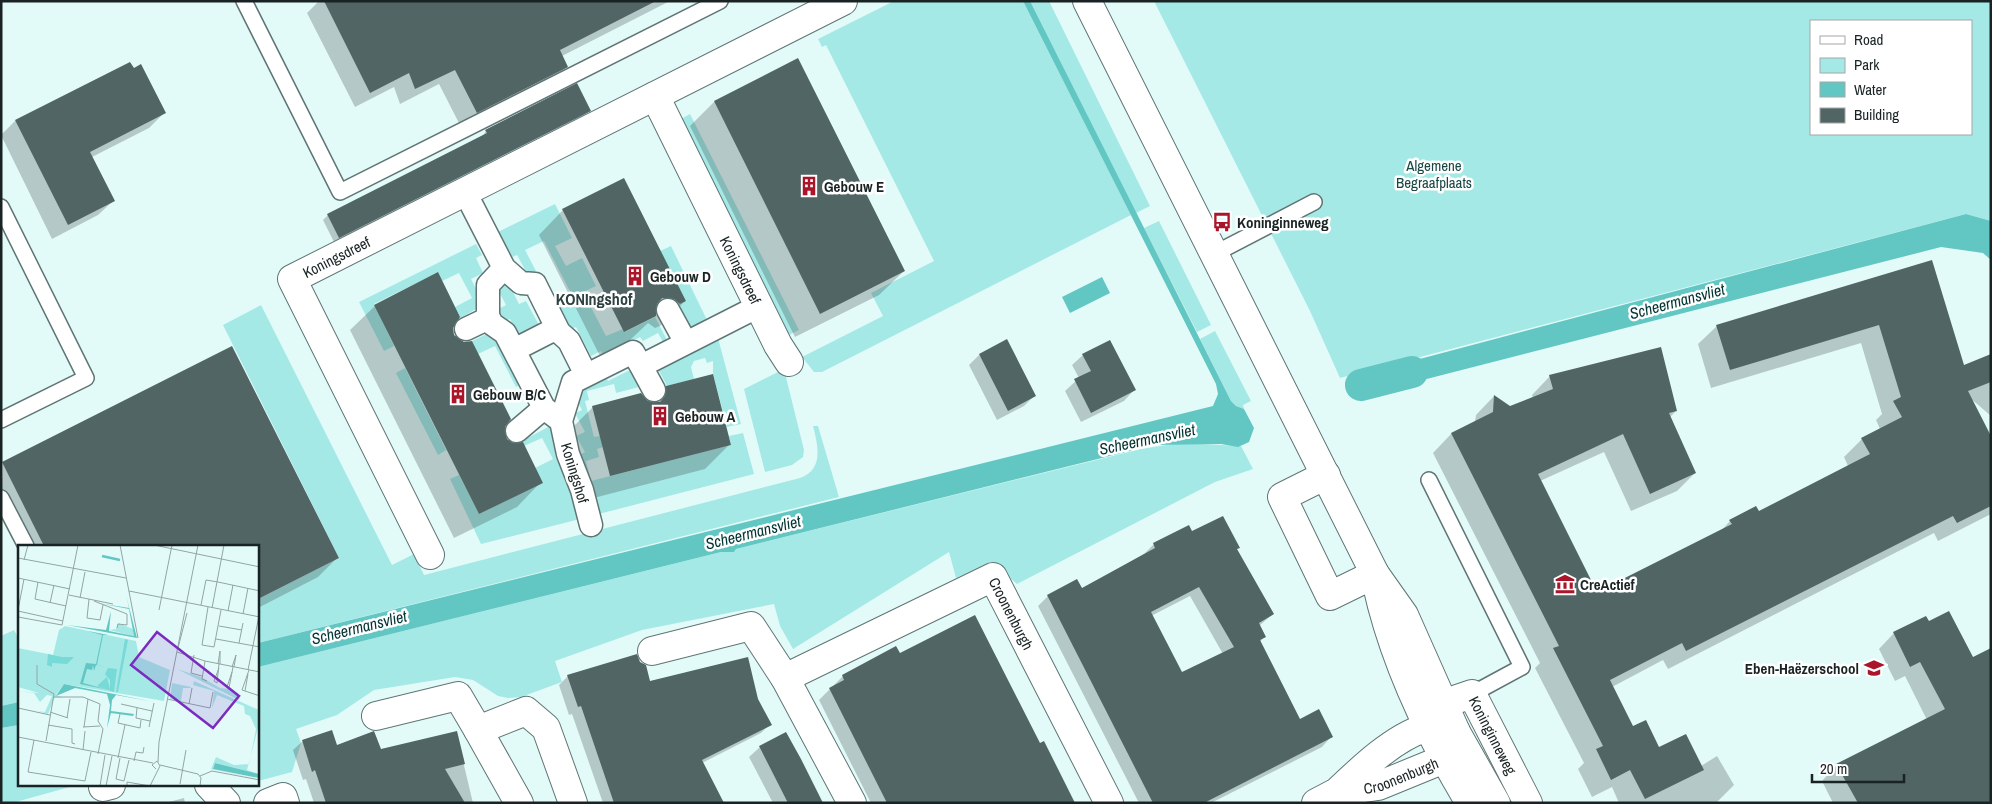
<svg xmlns="http://www.w3.org/2000/svg" width="1992" height="804" font-family="'Archivo Narrow',sans-serif">
<style>
.green{fill:#a5e9e6;fill-rule:evenodd}
.water{fill:#62c6c3}
.shadow{fill:#0003;fill-rule:evenodd}
.lines{fill:none;stroke-linecap:round;stroke-linejoin:round}
.canal{stroke:#62c6c3;stroke-width:32}
.building{fill:#506564;fill-rule:evenodd}
.service-casing{stroke:#5f7574;stroke-width:18}
.pedestrian-casing{stroke:#5f7574;stroke-width:25}
.minor-casing{stroke:#5f7574;stroke-width:30}
.tertiary-casing{stroke:#5f7574;stroke-width:30}
.secondary-casing{stroke:#5f7574;stroke-width:30}
.service{stroke:#fff;stroke-width:15}
.pedestrian{stroke:#fff;stroke-width:22}
.minor{stroke:#fff;stroke-width:28}
.tertiary{stroke:#fff;stroke-width:28}
.secondary{stroke:#fff;stroke-width:28}
.labels{text-anchor:middle;dominant-baseline:central;stroke-width:5;stroke-linejoin:round;paint-order:stroke}
.park-label{font-size:15px;fill:#194746;stroke:#fff}
.poi-label{font-size:15px;font-weight:bold;fill:#1a2323;stroke:#fff;text-anchor:start}
.street-label{font-size:15px;fill:#1a2323;stroke:#fff}
.neighbourhood-label{font-size:16px;font-weight:bold;fill:#2c4140;stroke:#fff}
.water-label{font-size:16px;font-style:italic;fill:#013433;stroke:#fff}
.inset-river{fill:none;stroke:#62c6c3;stroke-width:2.5}
.inset-road{fill:none;stroke:#92a5a3;stroke-width:1}
.view{fill:#7b2cbf;fill-opacity:0.15;stroke:#7b2cbf;stroke-width:2.5}
.inset-edge{fill:none;stroke:#1a2323;stroke-width:2.5}
</style>
<rect width="100%" height="100%" fill="#e2fbf9"/>
<path class="green" d="M894 1H1023L1131 215 822 372H814L802 357 883 316 871 293 934 261 826 45 822 47 818 39Z
M1030 1H1049L1150 206 1136 213Z
M1154 1H1991V221L1966 214 1340 378 1310 311ZM1811 21H1971V134H1811Z
M690 114 799 330 789 335 681 119Z
M555 204 572 238 555 246 566 266 582 258 596 286 583 292 606 336 623 329 625 332 655 317 667 340 663 342 658 333 643 341 640 337 604 356 601 351 591 356 576 327 567 331 555 308 574 299 544 241 525 250 536 271 528 275 517 255 512 257 498 232Z
M1159 221 1211 325 1197 332 1144 228Z
M476 244 482 255 476 258 483 273 471 279 479 295 475 297 480 307 460 318 455 307 472 298 459 273 442 281 437 273 374 304 394 346 384 351 359 302Z
M671 246 708 322 685 332 672 308 686 301 660 251Z
M507 280 519 304 526 301 539 325 518 335 510 319 501 323 495 311 506 305 496 286Z
M261 305 392 565 414 554 424 575 800 478C824 469 818 446 813 426H818L839 497 258 643V599L339 558 223 325Z
M493 331 524 382 516 387 495 346 478 354 472 341Z
M1215 331 1251 401 1243 405 1244 409 1236 406 1231 401 1200 339Z
M718 338 741 424 727 427 713 374V361L707 363 705 358 694 361 691 367 694 379 667 386 657 367Z
M405 368 446 450 438 455 396 373Z
M784 369 804 450 803 457 792 465 765 472 744 389Z
M630 370 639 387 616 393 614 384 587 391 589 400 585 401 594 437 600 436 603 447 597 449 599 457 586 461 591 481 731 445 729 436 743 433 754 474 595 515 576 457 585 452 576 436 585 432 575 413 582 410 573 393 603 373 608 381Z
M550 426 559 443V453L555 455 573 490 580 519 481 544 450 479 459 475 479 514 542 483 535 468 553 459 542 438 524 446 522 441Z
M1179 443 1241 446 1253 469 1215 482 1017 584 991 562 956 578 949 552 793 649 780 626 774 604 642 630 555 661 562 682 521 697 508 698 498 696 473 680 455 677 374 690 337 715 296 729 301 743 292 772 258 781V667L721 552H734L736 549 1141 449Z
M14 630 19 639V702L1 706V636Z
M19 725V785H77L12 803H1V728Z"/>
<path class="water" d="M1023 1H1030L1231 401 1236 406 1244 409 1254 428 1249 442 1238 447 1221 444 1154 445 736 549 734 552H721L258 667V643L1213 406 1218 394 1216 384Z
M1966 214 1991 221V260L1983 253 1941 247 1372 393 1367 373Z
M1102 277 1110 293 1070 313 1062 297Z
M19 702V725L1 728V706Z"/>
<path class="shadow" d="M319 1H670L562 56 567 66 552 82 461 127 439 84 400 104 394 87 355 107 307 13Z
M798 60 904 271 879 295 795 337 690 126 714 102Z
M589 110 584 115 334 242 323 220 328 215 482 137 486 131Z
M164 113 149 128 92 157 114 200 98 215 52 239 1 135 15 121Z
M563 210 685 301 660 326 655 328 648 323 630 340 600 356 539 235Z
M1931 261 1960 378 1991 356V416L1969 397 1991 439V514L1938 541 1934 533 1668 669 1663 660 1612 687 1633 728 1659 749 1701 766 1717 756 1734 785 1716 803H1619L1612 787 1592 797 1578 769 1584 763 1535 668 1540 663 1433 453 1451 434 1475 422 1476 415 1494 396 1510 407 1533 398 1532 395 1550 376 1676 411 1670 417 1695 473 1677 491 1631 511 1604 452 1540 481 1597 594 1720 532 1730 521 1758 512 1848 466 1844 457 1862 439 1880 429 1876 420 1882 414 1861 343 1711 388 1698 344 1717 326Z
M375 306 452 327 453 336 503 427 506 440 541 482 517 507 454 538 350 330Z
M979 355 1034 396 1024 406 997 420 969 365Z
M1083 355 1134 390 1124 401 1081 422 1065 391 1079 378 1072 365Z
M667 388 730 444 705 469 586 500 568 432 593 407 652 403Z
M3 463 337 558 318 577 258 608V546H19V552L1 518Z
M1192 533 1236 549 1273 614 1259 626 1264 637 1260 642 1299 721 1331 737 1322 747 1211 803H1139L1038 606 1048 596 1081 590 1144 554 1154 544ZM1190 596 1223 654 1182 674 1151 616Z
M1928 622 1987 803H1833L1822 781 1837 765 1927 720 1905 676 1895 681 1879 649 1894 633Z
M899 655 1039 745 1073 803H871L819 700 843 676Z
M568 676 649 682 757 699 770 724 761 733 702 763 646 803H603L572 714 569 715 559 685Z
M456 732 473 803H314L306 779 303 780 293 750 303 741 337 747 380 751Z
M760 747 822 803H773L749 757Z
M184 798 185 803H165Z"/>
<g class="lines">
<path class="canal" d="M1361 385 1412 372"/>
</g>
<path class="building" d="M324 1H656L560 50 568 67 477 113 455 70 415 89 409 73 370 93Z
M798 58 905 271 820 314 714 101Z
M130 62 134 68 141 64 166 113 90 152 115 201 68 225 15 120Z
M577 83 591 111 339 238 327 214 487 133 485 130Z
M624 178 686 301 680 304 674 299 662 298 657 304 656 316 624 332 562 209Z
M1932 260 1964 365 1991 354V382L1968 391 1991 436V506L1957 523 1953 516 1686 651 1682 643 1610 680 1633 726 1646 720 1659 747 1686 734 1704 770 1645 799 1630 770 1611 780 1596 749 1603 746 1553 648 1559 646 1451 433 1493 412 1494 395 1510 406 1553 389 1549 375 1661 347 1677 411 1669 413 1696 473 1650 494 1623 434 1538 474 1597 592 1732 524 1729 520 1756 506 1759 511 1870 454 1861 438 1902 417 1893 401 1901 397 1879 325 1730 370 1716 325Z
M438 272 460 317 453 328 454 335 464 342 472 341 511 419 505 427 507 439 513 443 523 442 543 483 479 514 374 305Z
M1007 339 1036 396 1008 411 979 354Z
M1110 340 1136 390 1091 413 1074 379 1091 371 1082 354Z
M232 346 339 558 258 599V546H44L2 462Z
M713 374 731 445 610 476 592 406 641 393 648 401 660 402 665 396 666 386Z
M1223 516 1240 548 1237 549 1274 614 1259 623 1266 637 1260 640 1300 719 1319 709 1333 737 1204 803H1153L1047 595 1077 579 1082 588 1155 548 1153 543 1189 525 1192 531ZM1199 587 1234 647 1182 672 1151 612Z
M1949 611 1973 657 1991 648V803H1858L1836 764 1945 709 1920 662 1910 667 1893 632 1926 616 1929 621Z
M975 615 1040 743 1044 741 1075 803H887L829 688 844 680 842 675 896 646 900 653Z
M637 654 640 662 646 665 650 681 748 657 758 699 772 725 702 760 724 803H614L581 706 578 707 567 675Z
M332 730 337 745 374 731 381 749 457 731 465 764 445 769 465 803H326L315 770 312 772 302 740Z
M786 732 801 759 823 803H788L759 746Z"/>
<g class="lines">
<defs>
<path id="service" d="M244 1 340 192 720 1
M1 207 86 378 1 420
M1214 254 1314 202
M1429 480 1522 667 1472 694
M1 498 26 546"/>
<path id="pedestrian" d="M465 192 504 268 521 283 535 284 559 332 569 341 586 375
M504 268 488 285V316L492 324 505 333 544 408 561 421
M668 310 686 343
M466 329 489 318
M514 350 557 328
M641 366 654 390
M517 431 544 408
M591 525 582 490 568 454 561 421 573 382 633 352 641 366 759 306"/>
<g id="minor">
<path id="s1" d="M655 96 778 345 789 362"/>
<path d="M1326 475 1282 497 1330 596 1375 574"/>
<path id="s2" d="M430 555 292 279 843 1"/>
<path d="M652 651 751 626 785 678 852 803"/>
<path id="s3" d="M785 678 993 577 1109 803"/>
<path id="s4" d="M1422 711 1472 694 1528 803"/>
<path d="M376 716 458 696 478 730"/>
<path d="M209 785 226 803"/>
<path d="M103 787 111 785"/>
<path d="M268 803 283 797 285 803"/>
<path d="M519 803 478 730 526 711 546 728 573 803"/>
</g>
<g id="tertiary">
<path id="s5" d="M1316 803 1337 792 1378 786 1444 759 1456 732C1447 731 1433 725 1425 728 1393 738 1360 770 1337 792"/>
</g>
<path id="secondary" d="M1087 1 1375 574 1404 615 1456 732 1496 803
M1377 585C1394 663 1429 735 1470 803"/>
</defs>
<use href="#service" class="service-casing"/>
<use href="#pedestrian" class="pedestrian-casing"/>
<use href="#minor" class="minor-casing"/>
<use href="#tertiary" class="tertiary-casing"/>
<use href="#secondary" class="secondary-casing"/>
<use href="#service" class="service"/>
<use href="#pedestrian" class="pedestrian"/>
<use href="#minor" class="minor"/>
<use href="#tertiary" class="tertiary"/>
<use href="#secondary" class="secondary"/>
</g>
<defs>
<symbol id="building-bare" viewBox="-9 -9 18 18"><path d="M-4-6H4V6H1V3H-1V6H-4ZM-2.5-4.3h1.7v1.8h-1.7ZM.8-4.3h1.7v1.8H.8ZM-2.5-1h1.7V.8h-1.7ZM.8-1h1.7V.8H.8Z" fill="#aa1529" stroke="#fff" stroke-width="2.5" paint-order="stroke"/></symbol>
<symbol id="bus-bare" viewBox="-9 -9 18 18"><path d="M-5-6H5V4H4V6H2V4H-2V6H-4V4H-5ZM-3.5-4V0h7V-4ZM-3.5 1.2v1.5H-2V1.2ZM2 1.2v1.5H3.5V1.2Z" fill="#aa1529" stroke="#fff" stroke-width="2.5" paint-order="stroke"/></symbol>
<symbol id="museum-bare" viewBox="-9 -9 18 18"><path d="M0-6L6-3V-2H-6V-3ZM-5-1h2V3h-2ZM-1-1h2V3h-2ZM3-1h2V3H3ZM-6 4H6V6H-6Z" fill="#aa1529" stroke="#fff" stroke-width="2.5" paint-order="stroke"/></symbol>
<symbol id="school-bare" viewBox="-9 -9 18 18"><path d="M0-5L7-2L0 1L-7-2ZM-4 1L0 2.5L4 1V4Q0 6-4 4Z" fill="#aa1529" stroke="#fff" stroke-width="2.5" paint-order="stroke"/></symbol>
</defs>
<g fill-rule="evenodd">
<use href="#building-bare" x="795" y="172" width="28" height="28"/>
<use href="#bus-bare" x="1208" y="208" width="28" height="28"/>
<use href="#building-bare" x="621" y="262" width="28" height="28"/>
<use href="#building-bare" x="444" y="380" width="28" height="28"/>
<use href="#building-bare" x="646" y="402" width="28" height="28"/>
<use href="#museum-bare" x="1551" y="570" width="28" height="28"/>
<use href="#school-bare" x="1860" y="654" width="28" height="28"/>
</g>
<g class="labels">
<g class="park-label">
<text x="1434" y="165">Algemene<tspan x="1434" dy="17">Begraafplaats</tspan></text>
</g>
<g class="poi-label">
<text x="824" y="186">Gebouw E</text>
<text x="1237" y="222">Koninginneweg</text>
<text x="650" y="276">Gebouw D</text>
<text x="473" y="394">Gebouw B/C</text>
<text x="675" y="416">Gebouw A</text>
<text x="1580" y="584">CreActief</text>
<text x="1859" y="668" text-anchor="end">Eben-Haëzerschool</text>
</g>
<g class="street-label">
<text stroke="none"><textPath href="#s2" startOffset="358">Koningsdreef</textPath></text>
<text stroke="none"><textPath href="#s1" startOffset="194">Koningsdreef</textPath></text>
<text transform="translate(575 473) rotate(73)">Koningshof</text>
<text stroke="none"><textPath href="#s3" startOffset="272">Croonenburgh</textPath></text>
<text stroke="none"><textPath href="#s4" startOffset="99">Koninginneweg</textPath></text>
<text stroke="none"><textPath href="#s5" startOffset="90">Croonenburgh</textPath></text>
</g>
<g class="neighbourhood-label">
<text x="594" y="299">KONIngshof</text>
</g>
<g class="water-label">
<text transform="translate(1677 301) rotate(-15)">Scheermansvliet</text>
<text transform="translate(1147 439) rotate(-12)">Scheermansvliet</text>
<text transform="translate(753 532) rotate(-14)">Scheermansvliet</text>
<text transform="translate(359 627) rotate(-14)">Scheermansvliet</text>
</g>
</g>
<g transform="translate(18 545)">
<rect width="241" height="241" fill="#e2fbf9"/>
<path d="M100 78 115 84 116 91 91 85 98 84ZM47 81 118 96 121 112 152 125 146 156 46 139 38 150 45 153 37 152 30 169 20 166 27 167 34 151 29 150 22 157 16 148 0 146 21 148 0 142V103L35 110 41 85ZM159 124 183 132 202 143 211 144 222 151 221 155ZM176 136 241 165V179L229 225 241 229 197 218 195 224 241 234 193 224 198 212 216 220 231 219 238 184 232 171 227 169 226 161 199 150 194 163 196 146 175 140ZM154 138 173 142V143H165L163 156 152 154Z" fill="#a5e9e6"/>
<path d="M107 94 110 95 100 147H98ZM30 109 44 112H56L49 119 34 118V122L29 120ZM90 123 99 124 96 147 79 141 89 132 92 144V135L87 129Z" fill="#77dad7"/>
<path d="M108 50 119 93 49 80 88 85 93 66 91 86 116 91 111 64 80 58 111 63ZM70 86 90 90H85L79 120 89 122 78 120 76 126 75 120 74 125 69 124 65 138 91 145 62 139 68 118 78 119 84 90ZM46 139 136 157 98 150 94 155 93 166 116 169 115 171 93 168 89 183 92 160 89 149 57 143 38 151ZM197 218 241 229V233L195 224Z" fill="#62c6c3"/>
<path class="inset-river" d="M84 11 102 15"/>
<path class="inset-road" d="M102 0 120 93M136 0 242 22M0 13 108 33M6 15 10 0M0 33 52 44M20 37 17 54 48 61M200 37 242 46M111 46 242 72M51 50 95 59M62 53 67 27M71 54 69 73 82 75 85 60M76 56 109 69V80L100 79 99 83M32 58 36 40M183 60 188 35 200 37M190 62 184 100 196 102 203 65M194 63 206 0M0 65 6 34M141 65 154 0M0 66 45 76M210 66 215 40M225 69 230 43M0 72 44 80 60 0M201 81 224 85M198 94 242 102M221 98 225 78M160 103 169 68M159 107 187 116 242 127M176 110 173 128 184 131M187 116 184 134 189 136M200 119 202 106V119M19 120V139L36 149 28 196M214 122 218 110 216 122M201 123 196 136 199 138 201 119M230 125 242 66M214 127 209 142 211 143 215 122M230 129 227 146 224 145 231 125M227 146 242 151M36 152H65L82 159 80 176 85 184 80 209M149 154 192 163 195 147M103 159 134 166M171 159 174 143M0 163 32 170M119 163 118 173 132 176M32 167 50 173M102 169 100 178 122 183 123 175M49 173 52 154M30 180 54 184V198L57 199M65 182 82 181M66 182 70 154M131 182 136 158M0 192 135 218M16 195 10 227 67 236 73 207M65 205 67 186M100 213 107 180M102 213 98 234 106 236 111 215M116 216 118 207 125 208 126 202M140 217 141 197 180 0M142 220 180 229 183 233 182 241M182 231 194 226 242 235M162 239 168 205M82 241 87 210M88 241 94 211M109 241V237L132 241M132 241 142 221 139 216 134 220 138 224"/>
<path class="view" d="M139 87 221 151 195 183 113 120Z"/>
<rect width="241" height="241" class="inset-edge"/>
</g>
<rect width="1992" height="804" fill="none" stroke="#1a2323" stroke-width="5"/>
<rect x="1810" y="20" width="162" height="115" fill="#ffffff" stroke="#a3a7a7"/>
<rect x="1820" y="36" width="25" height="8" fill="#ffffff" stroke="#a3a7a7"/>
<text x="1854" y="45" font-size="15" fill="#1a2323">Road</text>
<rect x="1820" y="58" width="25" height="15" fill="#a5e9e6" stroke="#a3a7a7"/>
<text x="1854" y="70" font-size="15" fill="#1a2323">Park</text>
<rect x="1820" y="82" width="25" height="15" fill="#62c6c3" stroke="#a3a7a7"/>
<text x="1854" y="95" font-size="15" fill="#1a2323">Water</text>
<rect x="1820" y="108" width="25" height="15" fill="#506564" stroke="#a3a7a7"/>
<text x="1854" y="120" font-size="15" fill="#1a2323">Building</text>
<path d="M1812 774v8h92v-8" fill="none" stroke="#1a2323" stroke-width="2.5"/>
<text x="1820" y="774" font-size="15" fill="#1a2323" stroke="#ffffff" stroke-width="4" paint-order="stroke">20 m</text>
</svg>
